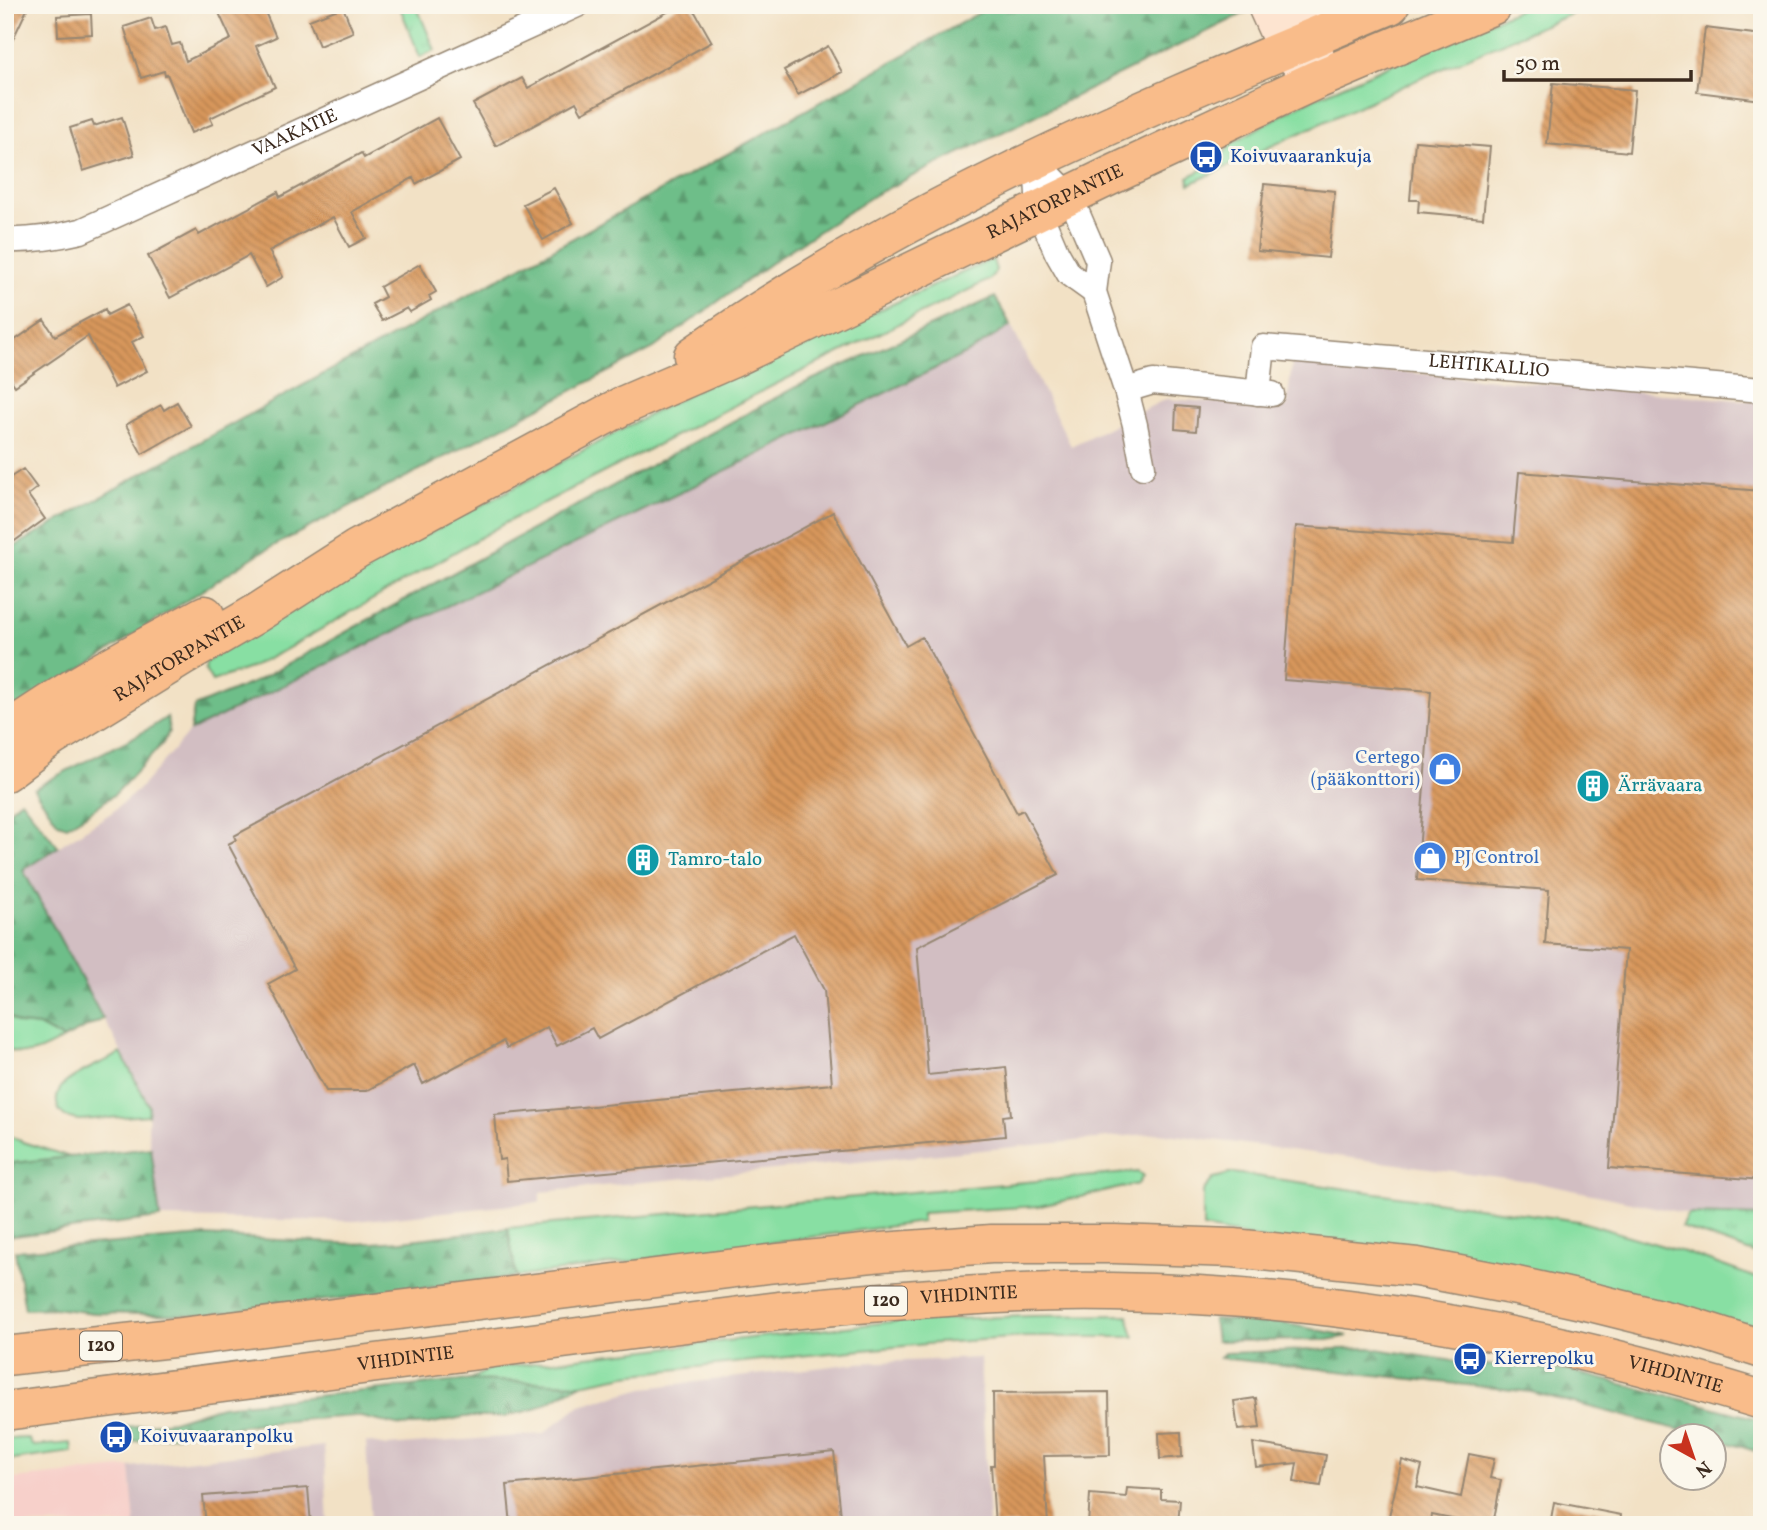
<svg xmlns="http://www.w3.org/2000/svg" width="1767" height="1530" font-family="Vollkorn,serif">
<style>
.built{fill:#f7d0ca}
.industrial{fill:#d2bec2}
.grass{fill:#88dfa3;stroke:#628460;stroke-width:2}
.forest{fill:url(#forest-firs);stroke:#547454;stroke-width:2}
.park{fill:url(#park-tufts);stroke:#628460;stroke-width:2}
.building{fill:url(#building-back-hatch)}
.lines{fill:none;stroke-linecap:round;stroke-linejoin:round}
.street-casing{stroke:#968672;stroke-width:27}
.secondary-casing{stroke:#968672;stroke-width:38}
.primary-casing{stroke:#968672;stroke-width:41}
.street{stroke:#fff;stroke-width:24}
.secondary{stroke:#fde4d0;stroke-width:35}
.primary{stroke:#f9bc8a;stroke-width:38}
.labels{text-anchor:middle;dominant-baseline:central;stroke-width:6;stroke-linejoin:round;paint-order:stroke}
.shield{fill:#fbf7ec;stroke:#75685c;stroke-width:2}
.shield-label{font-size:18px;font-weight:bold;fill:#3b2a1e}
.street-label{font-size:19px;fill:#3b2a1e;stroke:#fbf7ec}
.transit-label{font-size:19px;fill:#164399;stroke:#fbf7ec;text-anchor:start}
.shop-label{font-size:19px;fill:#366cbe;stroke:#fbf7ec;text-anchor:end}
.culture-label{font-size:19px;fill:#0d838f;stroke:#fbf7ec;text-anchor:start}
</style>
<defs>
<pattern id="forest-firs" width="22" height="20" patternUnits="userSpaceOnUse" patternTransform="scale(1.75)"><rect width="22" height="20" fill="#6ebe89"/><path d="M5 1l3.5 6h-7zM16 11l3.5 6h-7z" fill="#5c9b6f"/></pattern>
<pattern id="park-tufts" width="24" height="20" patternUnits="userSpaceOnUse" patternTransform="scale(1.75)"><rect width="24" height="20" fill="#88dfa3"/><path d="M3 7l-1-3M5 7V3M7 7l1-3M15 17l-1-3M17 17v-4M19 17l1-3" fill="none" stroke="#76c08c"/></pattern>
<pattern id="building-back-hatch" width="6" height="6" patternUnits="userSpaceOnUse" patternTransform="scale(1.75)"><rect width="6" height="6" fill="#d8975b"/><path d="M-1 5l2 2M0 0l6 6M5-1l2 2" fill="none" stroke="#b07b4b"/></pattern>
</defs>
<rect width="100%" height="100%" fill="#fbf7ec"/>
<filter id="ink" filterUnits="userSpaceOnUse"><feTurbulence type="fractalNoise" baseFrequency=".0143" numOctaves="2"/><feDisplacementMap in="SourceGraphic" scale="14" xChannelSelector="R" yChannelSelector="G"/><feConvolveMatrix kernelMatrix="1 2 1 2 8 2 1 2 1" color-interpolation-filters="sRGB"/></filter>
<filter id="wash" filterUnits="userSpaceOnUse"><feTurbulence type="fractalNoise" baseFrequency=".00686" numOctaves="4" result="noise"/><feDisplacementMap in="SourceGraphic" scale="28" xChannelSelector="R" yChannelSelector="G"/><feGaussianBlur stdDeviation="1.57" result="paint"/><feColorMatrix in="noise" values="0 0 0 0 0 0 0 0 0 0 0 0 0 0 0 0 0 1.4 0 .05"/><feComposite in="paint" operator="in"/></filter>
<g filter="url(#wash)">
<rect width="100%" height="100%" fill="#f2e1c5"/>
<path class="built" d="M130 1467 135 1525H5V1480Z"/>
<path class="industrial" d="M1011 326 1071 446 1166 399 1287 407 1292 363 1762 402V1216L1688 1214 1529 1181 1159 1133 540 1192V1202L356 1221 160 1218 148 1131 149 1106 112 1034 22 870 111 813 138 790 190 731 967 353Z
M980 1358 989 1525H371L366 1442 387 1446 543 1434 580 1405 644 1388 857 1363Z
M324 1446 328 1525H135L130 1467Z"/>
<path class="grass" d="M1530 5H1593C1457 60 1323 122 1190 184L1188 177 1216 163 1232 143 1301 104 1462 33Z
M993 259 996 271 989 280 774 385 507 522 283 651 250 668 212 681 205 669 206 662 246 634 368 566 703 386 800 347 877 311Z
M5 1014 19 1024 39 1026 63 1039C41 1050 30 1059 6 1049Z
M121 1053 149 1106 148 1115 80 1120C71 1119 61 1117 58 1107 55 1100 58 1091 62 1086 73 1074 106 1061 121 1053Z
M5 1134 23 1142 70 1157 5 1164Z
M1138 1172 1143 1176 1138 1184 1040 1206 922 1213V1222L516 1277 508 1228Z
M1233 1173 1578 1221 1690 1254 1762 1280V1330L1203 1228V1191L1214 1178Z
M1128 1315 1134 1337H1026L937 1343 788 1357 626 1375 581 1384 468 1380 493 1368 898 1321 1030 1316Z
M28 1438 33 1446 71 1443 72 1452 5 1461V1439Z"/>
<path class="forest" d="M993 5H1245L1247 12 876 194 782 255 654 348 258 554 5 719V552L146 471 733 151Z
M995 297 1011 326 967 353 190 731 194 707 259 680 511 541 796 387Z
M167 717 169 731 163 743 116 793 87 814 67 826 58 823 34 789C77 762 125 746 167 717Z
M21 800 58 847 23 870 103 1019 63 1039 39 1026 19 1024 5 1014V814Z
M151 1148 160 1218 5 1237V1164Z
M508 1228 516 1277 204 1315 94 1313 53 1308 25 1309 15 1251 204 1236 356 1244 402 1241Z
M1213 1319 1282 1323 1348 1336 1328 1340 1216 1341Z
M1370 1348 1473 1364 1571 1371 1762 1420V1453L1715 1439 1714 1436 1700 1435 1531 1392 1220 1358 1224 1353Z
M468 1380 581 1384 535 1409 502 1417H464L428 1424 401 1426 356 1416 311 1419 262 1423 129 1442 126 1427 173 1421 221 1406Z"/>
<path class="park" d="M399 5H416L435 50 420 57Z
M1688 1214 1762 1216V1256L1681 1227Z"/>
<g id="blocks">
<path class="building" d="M5 5H29L5 56Z
M236 5H262L276 37 256 46 275 87 210 118 213 124 191 133 167 74 165 75 164 71 141 78 124 27 151 18 155 30 166 27 172 45 180 43 186 61 231 39 219 13Z
M680 5H691L712 42 582 113 576 102 496 146 473 104 522 78 528 88Z
M343 7 353 32 319 46 309 20Z
M91 14 92 34 58 36 57 16Z
M1705 28 1762 35V100L1697 92Z
M828 46 842 72 798 95 784 70Z
M1553 83 1635 90 1629 152 1547 144Z
M122 117 134 155 83 171 70 128 92 121 94 126Z
M437 118 460 160 416 184 413 178 352 212 366 238 349 247 333 217 269 251 283 277 266 287 249 255 170 298 148 256 196 230 199 235 278 192 280 197 361 153 364 158Z
M1415 141 1490 147 1483 218 1418 212 1419 200H1410Z
M1264 184 1335 191 1328 258 1257 251Z
M554 188 573 223 543 240 523 204Z
M420 264 436 292 429 296 431 300 410 312 407 308 382 321 372 304 385 297 380 287Z
M127 305 144 336 132 342 147 371 114 388 88 336 15 386 5 371V347L44 320 55 336 105 309 107 315Z
M177 402 191 426 142 454 126 425 161 405 164 410Z
M1176 406 1198 408 1196 431 1175 429Z
M23 469 37 488 28 495 45 519 5 548V481Z
M1519 472 1762 491V1180L1609 1168 1626 950 1545 944 1549 890 1417 880 1431 691 1284 680 1296 526 1513 542Z
M833 512 906 646 922 637 1017 813 1023 810 1058 875 917 947 928 1075 1006 1067 1011 1115 1003 1116 1005 1136 507 1181 505 1159 499 1160 495 1115 832 1084 824 990 794 934 598 1039 592 1028 557 1046 547 1027 507 1048 503 1041 423 1084 414 1065 366 1091H326L268 984 295 969 228 844 236 840 234 836Z
M1109 1392 1110 1455 1044 1456 1048 1525H995L991 1465H994L993 1393Z
M1256 1398 1260 1428 1238 1430 1234 1401Z
M1181 1432 1182 1457 1160 1459 1159 1433Z
M1253 1443 1326 1455 1321 1486 1294 1482 1297 1463 1256 1467Z
M834 1452 842 1525H511L507 1485Z
M1469 1454 1494 1459 1490 1478 1501 1480 1493 1525H1480L1432 1515 1431 1521 1423 1519 1422 1522 1389 1516 1402 1460 1422 1466 1417 1487 1461 1497Z
M308 1488 311 1525H206L203 1496Z
M1127 1488 1161 1490V1499L1180 1500 1178 1525H1088L1090 1494 1126 1497Z
M1554 1502 1621 1515 1620 1525H1550Z"/>
</g>
</g>
<g filter="url(#ink)">
<use href="#blocks" fill-opacity="0" stroke="#968672" stroke-width="2"/>
<g class="lines">
<defs>
<g id="street">
<path d="M1036 161 1070 196 1098 261 1094 292 1126 390 1135 425 1143 467"/>
<path d="M1036 161 1039 211 1057 253 1069 274 1094 292"/>
<path id="s1" d="M5 240C32 241 56 237 81 231L577 5"/>
<path d="M1126 390 1153 382 1272 394"/>
<path id="s2" d="M1258 393 1263 347 1762 390"/>
</g>
<path id="secondary" d="M1265 5 1285 49 1316 80
M1303 5 1315 37 1316 63"/>
<g id="primary">
<path d="M693 356C906 205 1150 106 1390 5"/>
<path d="M5 733C68 688 136 652 205 615"/>
<path id="s3" d="M5 772 52 737 182 657 254 615 357 549 622 406 733 358 1112 175 1316 80 1493 5"/>
<path d="M5 1356 182 1337 768 1264 882 1252 991 1244H1115L1234 1248 1417 1267 1517 1286 1595 1303 1696 1328 1762 1349"/>
<path id="s4" d="M5 1411 779 1311C890 1301 1001 1290 1112 1292 1333 1295 1551 1335 1762 1400"/>
</g>
</defs>
<use href="#street" class="street-casing"/>
<use href="#secondary" class="secondary-casing"/>
<use href="#primary" class="primary-casing"/>
<use href="#street" class="street"/>
<use href="#secondary" class="secondary"/>
<use href="#primary" class="primary"/>
</g>
</g>
<defs>
<symbol id="bus-disc" viewBox="-11 -11 22 22"><circle r="9.5" fill="#1a4fb4" stroke="#fbf7ec"/><path d="M-5-6H5V4H4V6H2V4H-2V6H-4V4H-5ZM-3.5-4V0h7V-4ZM-3.5 1.2v1.5H-2V1.2ZM2 1.2v1.5H3.5V1.2Z" fill="#fff"/></symbol>
<symbol id="shop-disc" viewBox="-11 -11 22 22"><circle r="9.5" fill="#3f7fe0" stroke="#fbf7ec"/><path d="M-5-2.5h2.3a2.7 3.5 0 0 1 5.4 0H5L5.5 6h-11ZM-1.5-2.5h3a1.5 2.3 0 0 0-3 0Z" fill="#fff"/></symbol>
<symbol id="building-disc" viewBox="-11 -11 22 22"><circle r="9.5" fill="#0f9aa8" stroke="#fbf7ec"/><path d="M-4-6H4V6H1V3H-1V6H-4ZM-2.5-4.3h1.7v1.8h-1.7ZM.8-4.3h1.7v1.8H.8ZM-2.5-1h1.7V.8h-1.7ZM.8-1h1.7V.8H.8Z" fill="#fff"/></symbol>
</defs>
<g fill-rule="evenodd">
<use href="#bus-disc" x="1187" y="138" width="38" height="38"/>
<use href="#shop-disc" x="1426" y="750" width="38" height="38"/>
<use href="#building-disc" x="1574" y="767" width="38" height="38"/>
<use href="#shop-disc" x="1411" y="839" width="38" height="38"/>
<use href="#building-disc" x="624" y="841" width="38" height="38"/>
<use href="#bus-disc" x="1451" y="1340" width="38" height="38"/>
<use href="#bus-disc" x="97" y="1418" width="38" height="38"/>
</g>
<g class="labels">
<g class="shield">
<rect x="865" y="1286.5" width="42" height="29" rx="5"/>
<rect x="80" y="1331.5" width="42" height="29" rx="5"/>
</g>
<g class="shield-label">
<text x="886" y="1301">120</text>
<text x="101" y="1346">120</text>
</g>
<g class="street-label">
<text stroke="none"><textPath href="#s1" startOffset="312">VAAKATIE</textPath></text>
<text stroke="none"><textPath href="#s3" startOffset="1197">RAJATORPANTIE</textPath></text>
<text stroke="none"><textPath href="#s2" startOffset="273">LEHTIKALLIO</textPath></text>
<text stroke="none"><textPath href="#s3" startOffset="208">RAJATORPANTIE</textPath></text>
<text stroke="none"><textPath href="#s4" startOffset="971">VIHDINTIE</textPath></text>
<text stroke="none"><textPath href="#s4" startOffset="404">VIHDINTIE</textPath></text>
<text stroke="none"><textPath href="#s4" startOffset="1685">VIHDINTIE</textPath></text>
</g>
<g class="transit-label">
<text x="1230" y="157">Koivuvaarankuja</text>
<text x="1494" y="1359">Kierrepolku</text>
<text x="140" y="1437">Koivuvaaranpolku</text>
</g>
<g class="shop-label">
<text x="1420" y="758">Certego<tspan x="1420" dy="22">(pääkonttori)</tspan></text>
<text x="1454" y="858" text-anchor="start">PJ Control</text>
</g>
<g class="culture-label">
<text x="1618" y="786">Ärrävaara</text>
<text x="668" y="860">Tamro-talo</text>
</g>
</g>
<rect width="1767" height="1530" fill="none" stroke="#fbf7ec" stroke-width="28"/>
<g transform="translate(1693 1457) rotate(140)"><circle r="33" fill="#fbf7ec" stroke="#aea59a" stroke-width="2"/>
<path d="M0-5L12 26L0 18L-12 26Z" fill="#c8321e"/>
<text y="-10" font-size="19" font-weight="bold" text-anchor="middle" fill="#3b2a1e">N</text>
</g>
<path d="M1504 70v10h187v-10" fill="none" stroke="#3b2a1e" stroke-width="3.5"/>
<text x="1515" y="70" font-size="21" fill="#3b2a1e" stroke="#fbf7ec" stroke-width="5" paint-order="stroke">50 m</text>
</svg>
